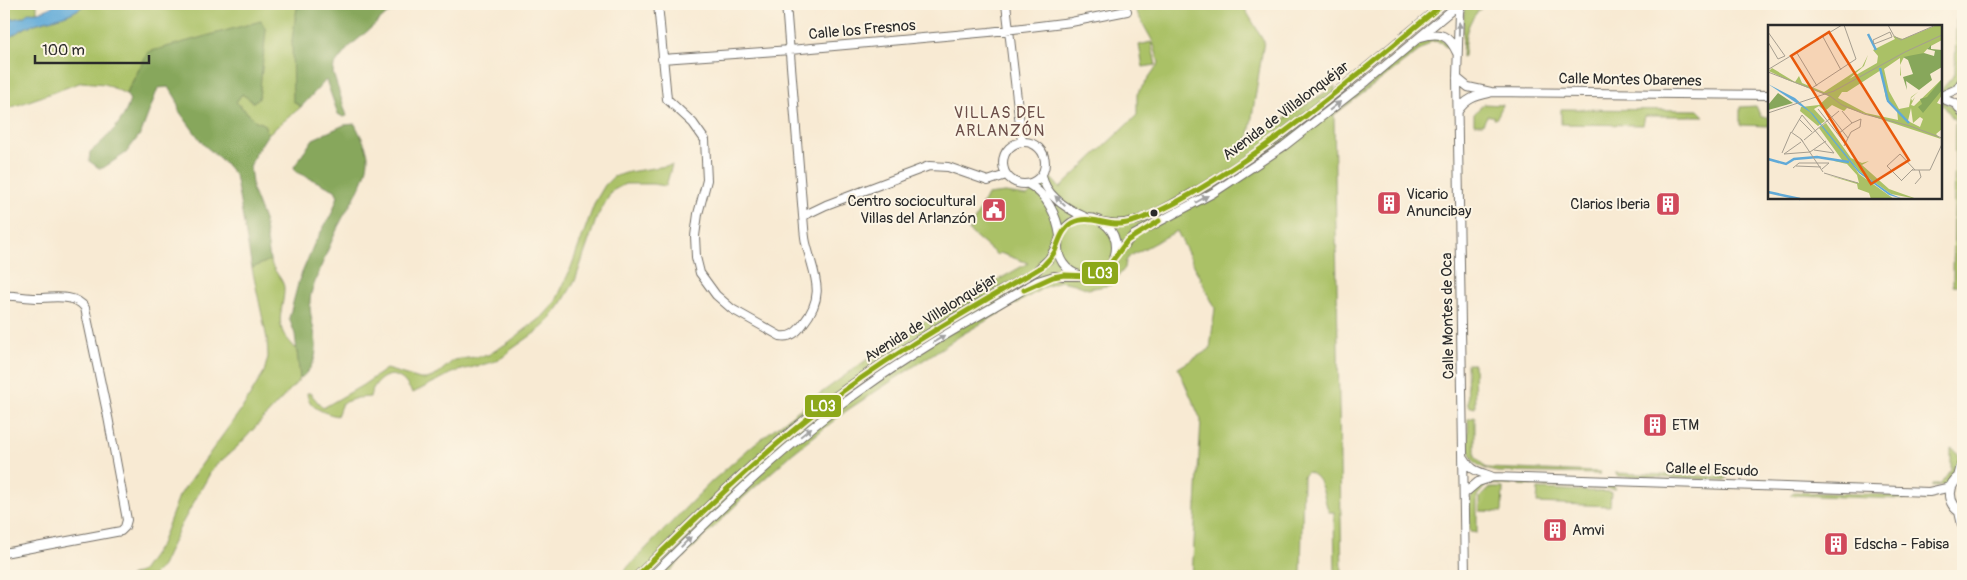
<svg xmlns="http://www.w3.org/2000/svg" width="1967" height="580" font-family="Pangolin,sans-serif">
<style>
.green{fill:#aac166;stroke:#6a7648}
.forest{fill:#87a75b;stroke:#596943}
.water{fill:#61aad8;stroke:#466a82}
.lines{fill:none;stroke-linecap:round;stroke-linejoin:round}
.minor-casing{stroke:#736e66;stroke-width:10}
.major-casing{stroke:#736e66;stroke-width:12}
.minor{stroke:#fff;stroke-width:8}
.major{stroke:#fff;stroke-width:10}
.bus-1-casing{stroke:#fcf5e5;stroke-width:9}
.bus-1{stroke:#8da819;stroke-width:5}
.oneway{fill:#a0a0a0}
.bus-dot{fill:#2b2b2b;stroke:#fcf5e5;stroke-width:2}
.labels{text-anchor:middle;dominant-baseline:central;stroke-width:4;stroke-linejoin:round;paint-order:stroke}
.street-label{font-size:15px;fill:#2b2b2b;stroke:#fcf5e5}
.poi-label{font-size:15px;fill:#2b2b2b;stroke:#fcf5e5;text-anchor:start}
.neighbourhood-label{font-size:16px;letter-spacing:1px;fill:#6c4e49;stroke:#fcf5e5}
.inset-river{fill:none;stroke:#61aad8;stroke-width:2.5}
.inset-road{fill:none;stroke:#a69e90;stroke-width:1}
.view{fill:#e8590c;fill-opacity:0.15;stroke:#e8590c;stroke-width:2.5}
.inset-edge{fill:none;stroke:#2b2b2b;stroke-width:2.5}
.line-badge{stroke:#fcf5e5;stroke-width:2}
.badge-label{font-size:14px;text-anchor:middle;font-weight:bold;fill:#fff}
</style>
<rect width="100%" height="100%" fill="#fcf5e5"/>
<filter id="ink" filterUnits="userSpaceOnUse"><feTurbulence type="fractalNoise" baseFrequency=".02" numOctaves="2"/><feDisplacementMap in="SourceGraphic" scale="10" xChannelSelector="R" yChannelSelector="G"/><feConvolveMatrix kernelMatrix="1 2 1 2 8 2 1 2 1" color-interpolation-filters="sRGB"/></filter>
<filter id="wash" filterUnits="userSpaceOnUse"><feTurbulence type="fractalNoise" baseFrequency=".0096" numOctaves="4" result="noise"/><feDisplacementMap in="SourceGraphic" scale="20" xChannelSelector="R" yChannelSelector="G"/><feGaussianBlur stdDeviation="1.12" result="paint"/><feColorMatrix in="noise" values="0 0 0 0 0 0 0 0 0 0 0 0 0 0 0 0 0 1.4 0 .05"/><feComposite in="paint" operator="in"/></filter>
<g filter="url(#wash)">
<rect width="100%" height="100%" fill="#f8ead3"/>
<path class="green" d="M4 4H37V12L34 13H30L23 17 4 21Z
M85 4H311L297 8 296 104 301 107 268 134 264 124 256 121 236 102 242 94 253 102 259 98 263 47 148 52 126 94 105 84 82 82 4 110V40C13 36 20 29 29 26 46 19 71 18 85 4Z
M1132 4H1242L1264 41 1248 142 1335 86V100L1452 4 1334 102 1335 113 1428 37C1441 38 1446 40 1452 52L1440 42 1432 41 1334 115 1342 576H1335L1334 512H1329C1323 499 1324 476 1307 472L1303 476 1301 576H1192L1201 420 1178 368 1210 349 1215 308 1177 231 1130 256 1126 261 1125 268 1111 285 1088 289 1075 284 1060 281 1045 287 963 334 846 411 793 453 743 498 665 576H619L710 483 753 445 821 393 899 336 1028 263 1000 253 997 255 969 231 987 195 1005 193 1027 196 1050 177 1060 188 1137 115V94L1159 63 1153 42Z
M1466 4H1486C1467 19 1465 33 1464 56L1462 57 1464 11Z
M1956 20 1963 22V74L1955 87 1943 91 1942 89 1955 74Z
M1151 42 1156 65 1143 67 1139 45Z
M1941 102C1953 104 1960 111 1963 123L1961 282 1958 285 1953 286 1955 121 1944 106 1941 105Z
M1483 104 1503 105 1496 119H1494V116H1487L1483 124H1474V114Z
M1756 106 1761 117H1769V126L1740 125V107Z
M1561 109 1698 110 1704 116H1645L1643 125 1561 124Z
M672 165 666 186 653 184H625L612 191 597 217 575 281 562 303 547 323 539 330 512 349 503 357 493 362 454 372 413 393C409 389 406 381 400 378 386 369 372 385 370 397L357 398 342 403 337 416C325 413 308 408 307 393H310L323 408 363 385 386 369 420 379H427L435 376 454 360 488 355 509 342 544 315 555 303 570 270 595 202 605 185 613 177 629 172Z
M270 260C273 271 283 279 284 287 285 302 277 315 282 330 285 339 294 344 297 352 300 360 299 371 300 379L238 446 213 468 180 527 162 566 153 576H130L142 571 161 544 179 496 243 407 264 372 268 357 267 339 252 268Z
M1467 364H1474L1475 408 1468 406Z
M1475 417V456L1486 468 1600 472V474L1497 472C1463 465 1469 448 1468 419Z
M1951 448C1967 455 1957 474 1950 483L1932 487V484H1940L1951 469Z
M1615 473 1728 477 1725 480 1618 476Z
M1511 482V485L1487 484 1477 496V533L1470 532C1469 517 1465 489 1484 483 1492 480 1503 482 1511 482Z
M1519 482 1613 485 1616 489 1519 485Z
M1489 488H1503L1502 512 1480 511V497Z
M1538 489 1611 492 1610 506 1537 503Z
M1794 492 1926 496V500L1790 495Z"/>
<path class="forest" d="M311 4H417L387 14 348 48 334 66 333 73 347 116 343 117 338 114 326 80 301 107 293 101 292 40 297 8Z
M261 21 266 30 259 98 253 102 242 94 236 102 256 121 264 124 268 134 255 154 250 167 253 192 264 220 270 260 252 268 235 175 224 162 204 145 179 111 177 100 169 87 158 88 141 133 126 153 103 168H99L89 161 90 152C107 138 124 122 130 100L126 94 148 52Z
M355 124C359 133 367 146 368 156 369 179 350 203 340 223 330 244 320 268 312 290 302 322 334 351 300 379L295 334 289 318 299 280 314 244 332 213 338 196 335 190 296 172 294 167 313 139 344 125Z"/>
<path class="water" d="M54 4H85C71 18 46 19 29 26 20 29 13 36 4 40V21L6 20 23 17 30 12C37 14 50 9 54 4Z"/>
</g>
<g filter="url(#ink)">
<g class="lines">
<defs>
<path id="minor" d="M658 4 667 99 693 123 705 140 707 180 698 214 695 236 696 257 700 273 716 295 732 309 780 336C791 338 797 332 803 324 827 294 814 276 806 243 804 234 804 225 803 216L826 205 929 166 948 167 988 181 1006 175
M786 4 803 216
M1006 4 1022 142
M1462 4 1459 11 1457 78 1465 576
M1421 37C1440 31 1449 35 1457 53
M662 59 790 50 989 32 1071 22 1127 11
M1457 78 1468 87 1491 92 1770 95
M1941 96 1957 89 1963 80
M1941 98 1956 104 1963 114
M1458 111C1466 99 1475 96 1489 93
M1003 163a21 21 0 1 1 42 0a21 21 0 1 1-42 0Z
M1042 175C1045 196 1069 210 1087 218
M1028 184C1047 194 1057 216 1060 236
M1058 247a29 29 0 1 1 58 0a29 29 0 1 1-58 0Z
M1103 222C1113 224 1123 224 1133 221 1153 217 1179 200 1198 190 1287 138 1364 69 1443 4
M1116 253 1134 235 1213 193 1284 146 1367 81 1459 4
M4 296C15 295 25 298 36 298 51 298 76 293 85 308L108 417 127 520 125 527 121 531 4 553
M1465 459C1471 472 1482 472 1493 477L1929 492 1951 487
M1465 493 1478 482 1493 477
M637 576C697 517 757 456 824 405 891 354 963 312 1036 271L1049 259 1058 243
M652 576C719 510 786 443 864 388 919 348 979 316 1038 281L1054 276H1081"/>
<path id="major" d="M1963 475C1945 483 1946 505 1963 513
M1959 477 1963 462
M1960 512 1963 525"/>
</defs>
<use href="#minor" class="minor-casing"/>
<use href="#major" class="major-casing"/>
<use href="#minor" class="minor"/>
<use href="#major" class="major"/>
<defs>
<path id="bus-1" d="M1024 290 1053 277 1064 275 1090 276 1099 274 1107 268 1127 241 1159 221
M637 576C697 517 756 459 822 407 891 353 968 311 1043 266 1047 261 1052 257 1055 251 1059 241 1062 229 1072 223 1088 214 1103 225 1120 224 1139 223 1176 203 1193 193 1283 140 1362 71 1443 4"/>
</defs>
<use href="#bus-1" class="bus-1-casing"/>
<use href="#bus-1" class="bus-1"/>
</g>
<defs><path id="oneway-solid" d="M-6-.8H1V-3.2L6.5 0L1 3.2V.8H-6Z" transform="scale(1.25)"/></defs>
<g class="oneway">
<use href="#oneway-solid" transform="translate(1459 29) rotate(-89)"/>
<use href="#oneway-solid" transform="translate(1335 106) rotate(-38)"/>
<use href="#oneway-solid" transform="translate(1202 199) rotate(-30)"/>
<use href="#oneway-solid" transform="translate(1060 201) rotate(-135)"/>
<use href="#oneway-solid" transform="translate(939 339) rotate(-31)"/>
<use href="#oneway-solid" transform="translate(806 432) rotate(-39)"/>
<use href="#oneway-solid" transform="translate(686 542) rotate(-45)"/>
</g>
</g>
<defs>
<symbol id="building-square" viewBox="-11 -11 22 22"><rect x="-9" y="-9" width="18" height="18" rx="4" fill="#d1495b" stroke="#fcf5e5"/><path d="M-4-6H4V6H1V3H-1V6H-4ZM-2.5-4.3h1.7v1.8h-1.7ZM.8-4.3h1.7v1.8H.8ZM-2.5-1h1.7V.8h-1.7ZM.8-1h1.7V.8H.8Z" fill="#fff"/></symbol>
<symbol id="civic-square" viewBox="-11 -11 22 22"><rect x="-9" y="-9" width="18" height="18" rx="4" fill="#d1495b" stroke="#fcf5e5"/><path d="M-.6-6.5H3V-4.5H.6V-3L4-1V1h2V6H-6V1h2V-1L-.6-3ZM-1.2 2.5V6h2.4V2.5Z" fill="#fff"/></symbol>
</defs>
<g fill-rule="evenodd">
<use href="#building-square" x="1375" y="189" width="28" height="28"/>
<use href="#building-square" x="1654" y="190" width="28" height="28"/>
<use href="#civic-square" x="980" y="196" width="28" height="28"/>
<use href="#building-square" x="1641" y="411" width="28" height="28"/>
<use href="#building-square" x="1541" y="516" width="28" height="28"/>
<use href="#building-square" x="1822" y="530" width="28" height="28"/>
</g>
<circle class="bus-dot" cx="1154" cy="213" r="4.5"/>
<g class="labels">
<g class="street-label">
<text transform="translate(862 30) rotate(-5)">Calle los Fresnos</text>
<text transform="translate(1630 80) rotate(1)">Calle Montes Obarenes</text>
<text transform="translate(1286 111) rotate(-37)">Avenida de Villalonquéjar</text>
<text transform="translate(1448 316) rotate(-91)">Calle Montes de Oca</text>
<text transform="translate(931 318) rotate(-32)">Avenida de Villalonquéjar</text>
<text transform="translate(1712 470) rotate(2)">Calle el Escudo</text>
</g>
<g class="poi-label">
<text x="1406" y="194">Vicario<tspan x="1406" dy="17">Anuncibay</tspan></text>
<text x="976" y="201" text-anchor="end">Centro sociocultural<tspan x="976" dy="17">Villas del Arlanzón</tspan></text>
<text x="1650" y="204" text-anchor="end">Clarios Iberia</text>
<text x="1672" y="425">ETM</text>
<text x="1572" y="530">Amvi</text>
<text x="1854" y="544">Edscha - Fabisa</text>
</g>
<g class="neighbourhood-label">
<text x="1000" y="113">VILLAS DEL<tspan x="1000" dy="18">ARLANZÓN</tspan></text>
</g>
</g>
<g transform="translate(1768 25)">
<rect width="174" height="174" fill="#f8ead3"/>
<path d="M169 0H174V15L161 22 153 31 136 32 132 40 133 50 132 51V33L116 44 121 66 131 84 141 82 143 72 150 67 143 73 144 76 147 72 143 80 146 81 174 54V70L169 78 174 80V104L168 109 173 114 79 83 76 86 64 80 57 86 51 81 46 84 57 96 50 101 32 86 33 82 51 80 61 71 17 54 1 46 4 43 27 57 31 51 34 58 56 67 94 42 100 30 96 41 81 54 109 38 110 31 105 25 127 14 125 11 135 14ZM113 45 118 74 129 85 130 95 98 88 70 73 74 67H79ZM143 83 145 98 152 92 155 94 152 102 140 96ZM58 98 83 133 94 138 101 136 94 140 121 164 149 174 123 169 92 147 82 135 91 149 126 174H103L101 168 90 164 89 159 59 150 91 158 89 150 79 139 66 136 74 135 51 103Z" fill="#aac166" fill-rule="evenodd"/>
<path d="M163 20V24L174 25V42L162 49 164 55 151 65 138 56 139 65 135 52 145 49 140 35 135 32 156 28 166 31 167 26 159 24ZM174 54V65L155 88 150 82 154 79 152 74 159 72ZM10 68 25 78 0 85V80Z" fill="#87a75b"/>
<path d="M0 59 27 73 45 89 92 147 123 169 135 174 121 170 91 148 42 87Z" fill="#61aad8"/>
<path class="inset-river" d="M100 9 108 25M112 43 120 76 141 98M0 134 18 139 26 134 49 132 81 137M0 167 32 174"/>
<path class="inset-road" d="M120 0 126 11 133 15 168 0M0 7 17 31 10 34 0 17M122 7 124 12 106 19 105 15ZM55 12 73 45M29 28 49 61M1 44 74 0M0 47 62 71 74 80 96 89 142 101 174 113M44 63 88 34 76 0M50 84 76 117M58 85 80 113M74 86 84 98 93 94 92 102 83 107 76 121M0 88 66 66 137 27 174 10M31 94 44 107M24 107 34 90 66 128 46 125M70 109 84 98M36 115 71 86M35 117 33 114 55 147M14 128 23 107 33 114M16 129 42 127 58 116M16 129 33 117M28 141 53 142M25 143 31 138H61L54 144M144 145H162M162 145 174 119M56 148 90 158M133 155 119 141 132 129 147 145M133 156 145 144M147 159 153 152 151 145"/>
<path class="view" d="M61 7 141 135 103 159 23 31Z"/>
<rect width="174" height="174" class="inset-edge"/>
</g>
<g class="line-badge">
<rect x="1081" y="261" width="38" height="24" rx="5" fill="#8da819"/>
<rect x="804" y="394" width="38" height="24" rx="5" fill="#8da819"/>
</g>
<g class="badge-label">
<text x="1100" y="278">L03</text>
<text x="823" y="411">L03</text>
</g>
<rect width="1967" height="580" fill="none" stroke="#fcf5e5" stroke-width="20"/>
<path d="M35 55v8h114v-8" fill="none" stroke="#2b2b2b" stroke-width="2.5"/>
<text x="42" y="55" font-size="15" fill="#2b2b2b" stroke="#fcf5e5" stroke-width="4" paint-order="stroke">100 m</text>
</svg>
